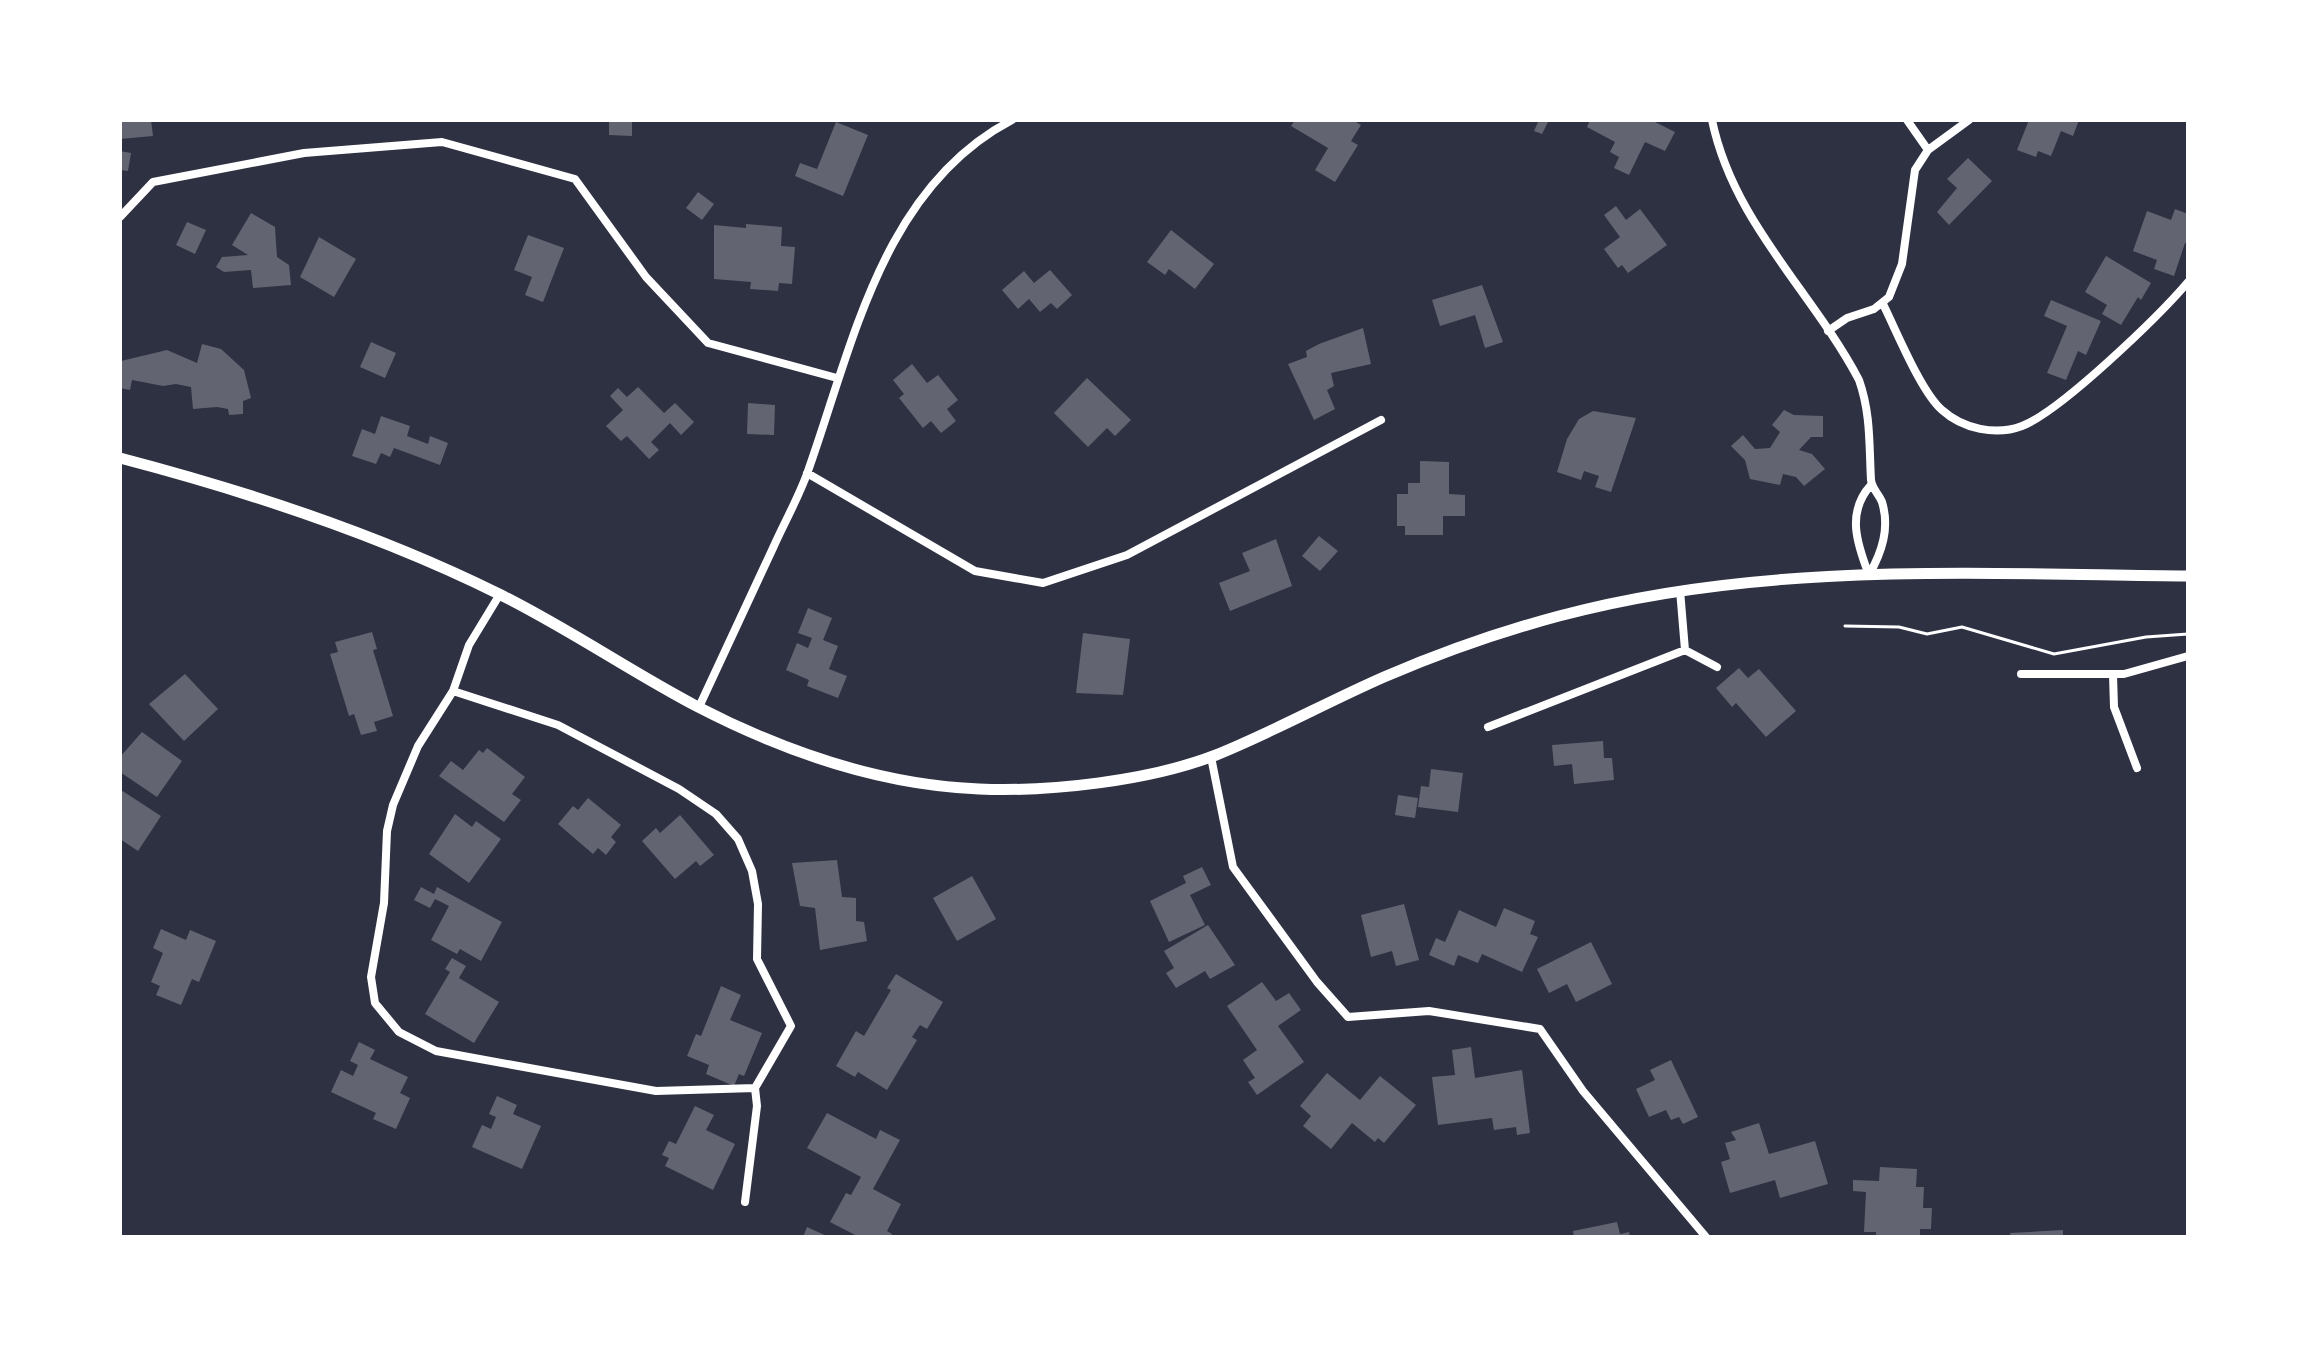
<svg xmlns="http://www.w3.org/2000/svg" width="2308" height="1357" font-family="Bitter,serif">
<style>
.building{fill:#626471}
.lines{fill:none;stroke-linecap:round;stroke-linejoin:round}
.path{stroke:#fff;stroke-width:3}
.minor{stroke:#fff;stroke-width:8}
.secondary{stroke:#fff;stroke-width:11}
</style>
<rect width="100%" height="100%" fill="#2d3142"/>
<path class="building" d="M120 120H151L153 136 120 139Z
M609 120H632V136L609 135Z
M1295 120H1353L1361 125 1351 141 1358 145 1335 182 1315 170 1328 148 1291 126Z
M1539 120H1549L1542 134 1534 131Z
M1590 120H1651L1675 132 1665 151 1645 142 1629 175 1614 168 1619 157 1610 152 1615 142 1587 127Z
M2029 120H2079L2073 136 2061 131 2051 156 2038 151 2036 157 2017 150Z
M836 122 868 135 843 196 795 176 800 163 817 169Z
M120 151 131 153 128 171 120 170Z
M1968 158 1992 181 1949 225 1937 212 1957 188 1947 179Z
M698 192 714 204 702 220 686 208Z
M1616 206 1626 220 1640 209 1667 245 1628 273 1622 265 1618 268 1604 249 1620 237 1604 215Z
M2175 209 2188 214V244L2185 243 2174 276 2154 269 2157 260 2133 251 2147 211 2171 220Z
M251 213 275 227 277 257 289 265 291 285 253 288 251 270 224 272 216 267 222 257 248 255 232 245Z
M187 222 206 230 195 254 176 245Z
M746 224 782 227 781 246 795 247 792 284 779 283 778 291 750 289 751 282 714 279V225L746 228Z
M1171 230 1214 264 1195 289 1169 269 1165 275 1147 262Z
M528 235 564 248 543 302 525 295 532 277 514 270Z
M319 237 356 259 334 297 300 277Z
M2106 256 2151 283 2141 300 2138 297 2121 325 2102 314 2107 305 2085 292Z
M1050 270 1072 295 1057 309 1051 303 1040 312 1029 299 1018 309 1002 290 1024 271 1034 283Z
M1482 285 1503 342 1485 348 1475 315 1440 326 1432 300Z
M2051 300 2101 321 2086 355 2078 351 2066 380 2047 373 2067 326 2044 316Z
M1363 328 1371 364 1331 373 1334 386 1327 390 1335 409 1314 420 1288 364 1307 357 1306 351 1319 344Z
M371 342 396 353 385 378 360 367Z
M202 344 221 349 244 370 251 398 243 401V414L229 415 228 409 217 407 193 409 191 387 176 384 163 386 132 380 130 390 120 388 121 361 167 350 197 363Z
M912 364 927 383 938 375 958 400 947 409 956 421 941 433 931 421 923 428 899 398 904 394 893 380Z
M1087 378 1131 420 1115 436 1107 428 1088 447 1054 413Z
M638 387 664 413 675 403 694 422 681 435 670 423 651 442 659 450 649 459 627 436 621 441 606 426 623 410 610 396 618 388 627 397Z
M748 403 775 405 774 435 747 434Z
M1784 410 1794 415 1823 416V437H1811L1799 450 1812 454 1825 469 1804 486 1796 477 1783 474 1780 485 1750 479 1745 460 1731 446 1743 435 1755 449 1770 448 1780 432 1772 425Z
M1593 411 1636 418 1611 492 1595 487 1599 476 1584 471 1581 480 1557 472 1567 439 1579 419Z
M381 416 410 426 407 436 428 444 430 436 448 443 440 465 394 448 390 457 381 453 376 464 352 456 362 429 375 434Z
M1420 461 1449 462V494L1465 495V516H1443V535H1405V526H1397V494H1408V483H1420Z
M1319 536 1338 551 1320 571 1302 556Z
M1276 539 1292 586 1230 611 1219 583 1250 571 1242 553Z
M808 608 832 618 823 640 838 646 829 669 847 676 838 698 807 686 809 680 786 670 797 643 808 648 812 638 798 633Z
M372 632 377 649 373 650 393 716 374 722 377 731 361 735 354 714 349 716 330 654 338 652 335 642Z
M1083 633 1130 639 1123 695 1076 693Z
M1739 668 1748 678 1759 669 1796 711 1766 737 1736 703 1732 707 1716 688Z
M185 674 218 709 184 741 149 704Z
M142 732 182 761 157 797 120 772V757Z
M1603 741 1604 758H1612L1614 780 1574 784 1572 764 1554 766 1552 745Z
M487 748 525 777 512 794 521 800 504 822 439 776 451 761 463 770 479 750 483 753Z
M1431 769 1463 773 1458 812 1418 807 1421 786 1429 787Z
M121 790 161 816 138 851 120 839Z
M1398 795 1418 798 1415 818 1395 815Z
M588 798 621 825 611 837 616 842 606 855 598 848 593 854 558 824 573 806 578 810Z
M455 814 472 827 476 821 501 839 469 883 429 854Z
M680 815 714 855 700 866 696 861 675 879 642 841 656 828 660 833Z
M837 860 842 897 856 898V921L864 922 867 941 820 950 815 908 800 906 792 863Z
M1202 867 1211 885 1190 895 1205 925 1169 942 1150 901 1186 883 1183 876Z
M972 876 996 919 957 941 933 898Z
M421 887 434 894 437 887 502 922 481 961 460 949 457 954 431 940 449 906 435 899 430 908 414 900Z
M1404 904 1419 960 1396 966 1392 951 1371 957 1361 915Z
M1504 908 1535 921 1530 934 1538 937 1522 972 1482 954 1478 963 1458 955 1454 966 1429 955 1436 938 1445 942 1459 910 1496 927Z
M1208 925 1235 965 1210 979 1205 971 1176 988 1166 973 1174 968 1164 951Z
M161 929 186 940 190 930 216 941 199 982 192 979 181 1005 156 995 160 986 151 982 163 953 153 948Z
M1591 942 1612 984 1576 1002 1567 984 1549 993 1537 969Z
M452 958 466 966 459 978 499 1002 474 1043 425 1014 450 972 445 969Z
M896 974 943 1002 927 1029 920 1025 912 1037 917 1040 887 1090 858 1072 855 1077 836 1066 856 1031 864 1036 891 990 887 988Z
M1262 982 1276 1001 1289 993 1301 1010 1278 1026 1304 1062 1257 1095 1248 1082 1255 1078 1243 1060 1257 1050 1227 1006Z
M721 986 741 995 730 1020 762 1033 744 1076 739 1074 734 1086 706 1074 709 1065 687 1056 696 1034 701 1036Z
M359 1042 375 1050 370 1059 408 1077 400 1093 410 1098 396 1129 373 1119 376 1113 331 1092 341 1070 353 1076 358 1065 350 1061Z
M1471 1047 1475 1078 1522 1070 1530 1133 1517 1135 1516 1127 1494 1130 1492 1118 1438 1125 1432 1077 1455 1075 1452 1050Z
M1671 1060 1698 1117 1683 1124 1679 1117 1671 1120 1666 1110 1649 1117 1636 1089 1655 1080 1650 1070Z
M1327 1073 1360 1100 1380 1076 1416 1105 1384 1143 1378 1138 1375 1142 1352 1123 1331 1149 1303 1126 1311 1116 1300 1106Z
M497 1096 517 1105 513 1114 541 1126 522 1169 472 1147 482 1125 491 1129 496 1117 489 1114Z
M695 1106 714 1115 706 1130 735 1144 713 1190 665 1166 669 1158 662 1155 669 1141 676 1144Z
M827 1113 876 1139 880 1130 900 1140 873 1189 901 1204 887 1231 892 1234 890 1237H859L830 1222 846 1193 851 1195 861 1177 807 1148Z
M1759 1123 1769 1154 1815 1141 1828 1184 1780 1198 1775 1180 1730 1193 1721 1162 1730 1159 1725 1143 1736 1140 1731 1132Z
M1880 1167 1917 1169 1916 1187H1924L1923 1208H1932L1931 1229H1920V1237H1876V1232H1864L1866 1192 1853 1191V1180L1879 1181Z
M1617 1222 1620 1234 1629 1232 1630 1237H1574L1573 1231Z
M807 1227 829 1237H803Z
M2063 1230V1237H2011L2010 1233Z"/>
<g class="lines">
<path class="path" d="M1845 626 1899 627 1927 634 1962 627 2054 654 2146 637 2188 634"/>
<path class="minor" d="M1712 120C1733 222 1812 291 1859 380 1871 414 1869 445 1871 480 1872 489 1879 494 1882 502 1890 528 1882 552 1869 575
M1907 120 1928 150
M120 217 153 182 304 153 442 142 575 179 646 277 708 343 837 378
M1883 304C1896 330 1921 392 1942 410 1963 429 1996 436 2022 426 2061 411 2159 316 2188 282
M1828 331 1847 318 1874 309 1889 297 1902 264 1915 170 1928 150 1969 120
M807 473 975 571 1043 583 1127 555 1381 420
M1869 575C1857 544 1846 512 1871 485
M1680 590 1685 650
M500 594 469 645 453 691 418 746 393 805 387 831 384 903 371 977 375 1003 399 1032 436 1051 656 1091 755 1088
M2021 674H2124L2188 656
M2113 675 2114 707 2137 768
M453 691 558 725 679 789 716 814 738 839 752 871 758 904 757 959 791 1026 755 1088 757 1106 745 1202
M699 707C724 654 748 601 773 548 784 523 799 497 808 471 853 345 882 188 1012 120
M1488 727 1685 650 1717 667
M1211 757 1233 867 1317 982 1348 1017 1429 1011 1540 1029 1583 1091 1706 1237"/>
<path class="secondary" d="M120 458C250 492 378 534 499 594 568 628 631 672 698 707 785 752 881 785 979 789 1050 792 1149 781 1216 755 1273 732 1327 702 1384 677 1440 653 1499 632 1559 616 1764 561 1978 574 2188 576"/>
</g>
<rect width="2308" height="1357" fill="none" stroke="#ffffff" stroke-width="244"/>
</svg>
